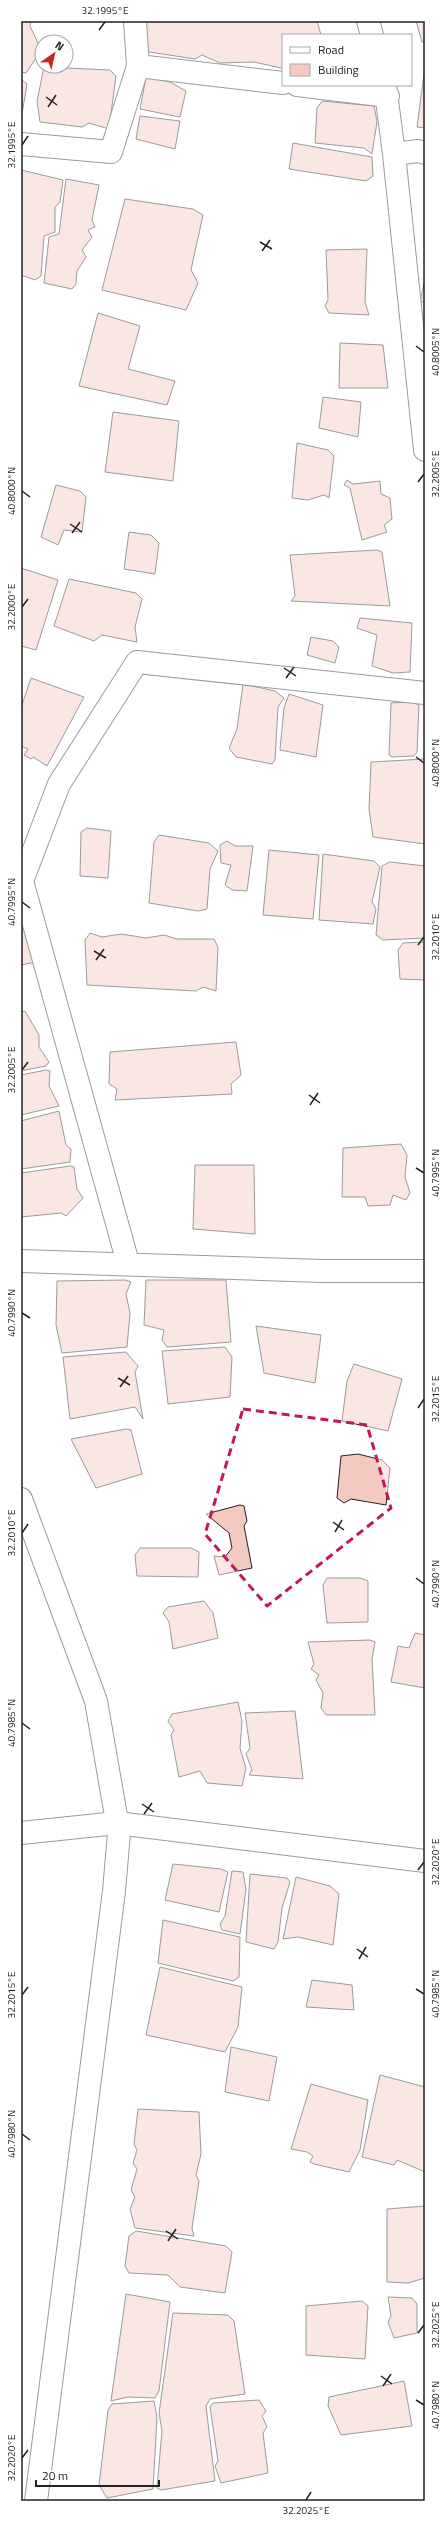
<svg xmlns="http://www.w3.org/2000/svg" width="446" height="2522" font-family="'Titillium Web',sans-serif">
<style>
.building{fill:#f3c9c0;stroke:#222}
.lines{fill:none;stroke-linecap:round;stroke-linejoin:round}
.minor-casing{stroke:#222;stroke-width:24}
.minor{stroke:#fff;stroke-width:22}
.marked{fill:none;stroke:#c2185b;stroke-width:3;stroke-dasharray:8 5;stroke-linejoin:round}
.ticks{fill:none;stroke:#222;stroke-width:1.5}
.neatline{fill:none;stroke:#222;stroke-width:1.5}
.ticks-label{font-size:10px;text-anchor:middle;fill:#222}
</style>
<rect width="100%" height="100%" fill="#fff"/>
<path class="building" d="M21 21H31L30 26 38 43 36 58 26 73 21 72Z
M141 21H317L321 35H283V67L281 68 254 62 220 63 202 55 195 59 143 51Z
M416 21H425V42H422Z
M44 67 110 70 116 76 109 129 89 123 82 127 40 122 37 101Z
M424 74H425V128L417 127Z
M146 77 170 82 186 91 180 117 140 109Z
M21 79 27 84 22 114H21Z
M322 101 374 106 377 122 372 154 364 148 315 143 317 108Z
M140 116 180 121 175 149 136 139Z
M293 143 372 157 373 176 366 181 289 169Z
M21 170 63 180 60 202 55 207V232L44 236 41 276 35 280 21 275Z
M66 179 99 185 92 220 95 227 88 230 92 237 82 250 86 257 77 271 76 284 72 289 44 283 49 237 59 234Z
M125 199 193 209 203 215 191 270 198 283 186 310 102 290Z
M367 249 365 302 369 315 329 313 325 306 328 300 326 250Z
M424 283 425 302H420Z
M98 313 140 326 128 369 175 381 167 405 79 386Z
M340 343 383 345 388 388H339Z
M323 397 361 402 358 437 319 428Z
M113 412 179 421 173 481 105 472Z
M297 443 328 450 334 456 329 498 324 495 308 500 292 498Z
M347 480 353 484 380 481 381 494 390 498 392 519 384 525 387 532 362 540 350 488 344 485Z
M56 485 80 491 86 497 82 532 64 530 58 545 41 537Z
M129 532 151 535 159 543 155 574 124 569Z
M377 550 382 552 390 606 291 601 295 596 290 555Z
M21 568 58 580 36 650 21 646Z
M69 579 136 593 142 599 135 627 137 642 102 635 94 641 54 626Z
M360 618 412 623 410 672 393 673 372 666 377 635 357 628Z
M311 637 333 641 339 647 335 663 307 655Z
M31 678 84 697 47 766 33 757 31 759 24 755 28 749 21 746V708Z
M243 684 275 691 284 698 278 707 275 760 272 764 236 757 229 748 237 729Z
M289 694 323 705 316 757 280 750 284 708Z
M412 702 419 705 417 752 414 756 392 757 389 755 391 703Z
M425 759V844L373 837 369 809 371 762Z
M87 828 111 831 108 878 80 876 81 832Z
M159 835 209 843 218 851 210 869 207 909 198 911 149 903 154 842Z
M227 841 235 846H253L247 891 232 890 225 885 231 865 221 863 220 845Z
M269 850 319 855 313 919 263 915Z
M323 854 374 861 380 867 372 902 376 909 373 924 319 920Z
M390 862 425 866V938L383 940 376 935 382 866Z
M26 920 41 961 21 965V922Z
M90 933 102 937 121 934 146 938 164 935 177 939H214L218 947 216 991 203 987 196 991 87 985 85 940Z
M425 942V980L400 979 398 950 403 943Z
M25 1011 39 1035V1047L49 1062 46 1066 21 1071V1012Z
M236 1042 241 1075 231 1084 232 1094 115 1100 117 1089 109 1084 110 1052Z
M46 1070 50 1071 49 1086 59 1106 21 1115V1075Z
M59 1111 66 1145 71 1149 70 1162 21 1169V1121Z
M401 1144 407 1155 405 1177 410 1193 406 1200 393 1195 390 1205 368 1206 365 1197H342L343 1148Z
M195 1165H254L255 1234 193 1229Z
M70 1166 74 1167 77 1189 83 1198 66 1216 61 1213 21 1217V1173Z
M126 1280 131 1282 126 1294 130 1313 127 1347 62 1353 56 1325 57 1281Z
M146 1280H226L231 1342 167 1347 162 1340 164 1330 144 1325Z
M256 1326 321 1335 315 1383 264 1373Z
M225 1347 232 1357 230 1397 168 1404 162 1351Z
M126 1352 138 1366 135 1372 143 1419 135 1407 70 1419 63 1357Z
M354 1364 402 1379 388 1431 342 1421 347 1381Z
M126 1429 131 1430 142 1474 96 1488 71 1439Z
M358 1454 382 1460 390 1468 386 1505 351 1499 344 1503 337 1498 341 1456Z
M240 1505 244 1506 247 1521 244 1526 252 1568 219 1575 214 1556 225 1557 232 1548 229 1533 206 1514Z
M140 1548H191L199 1552 198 1577 137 1576 135 1555Z
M327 1578H360L368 1581V1622L327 1623 323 1585Z
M204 1601 213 1613 218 1638 173 1649 169 1622 163 1613 168 1607Z
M415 1633 425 1635V1688L391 1682 398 1646 409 1648Z
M370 1640 375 1642 372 1659 375 1715H326L321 1708 323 1693 316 1680 319 1675 311 1669 314 1664 308 1642Z
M238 1702 242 1721 240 1748 246 1768 242 1786 207 1783 200 1771 179 1777 171 1735 174 1730 168 1721 172 1714Z
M295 1711 303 1779 249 1775 252 1770 246 1754 250 1748 245 1713Z
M173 1864 221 1869 228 1872 219 1912 165 1900Z
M232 1871 243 1872 246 1889 240 1934 222 1930 220 1924 225 1916Z
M250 1874 287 1878 290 1882 282 1908 278 1942 274 1949 246 1942Z
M296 1877 330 1886 339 1894 333 1945 298 1937 283 1939Z
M163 1920 240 1937 239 1977 233 1981 158 1963Z
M160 1967 242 1987 238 2027 225 2052 146 2035Z
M312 1980 352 1985 354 2010 306 2007Z
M231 2047 277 2057 269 2101 225 2092Z
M380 2075 425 2087V2172L397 2160 394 2165 362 2157Z
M311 2084 368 2100 360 2150 349 2172 314 2164 310 2162 313 2156 307 2152 291 2149Z
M138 2109 199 2112 201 2154 196 2175 199 2181 192 2228 194 2236 135 2228 130 2209 135 2197 131 2190 137 2169 133 2163 137 2150 134 2144Z
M425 2206V2278L408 2283 387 2282V2209Z
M136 2231 226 2246 232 2252 225 2293 180 2287 168 2275 129 2273 125 2266 129 2236Z
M126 2294 170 2302 159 2391 155 2398 128 2397 111 2401Z
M388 2297 412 2298 417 2304V2333L394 2338 388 2322 391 2316Z
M362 2301 368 2306 365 2359 306 2355V2306Z
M173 2313 228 2315 234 2321 245 2394 210 2399 206 2406 215 2481 161 2490 157 2488 162 2431 159 2413Z
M404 2381 412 2426 341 2435 328 2406 329 2397Z
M259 2400 266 2411 262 2416 267 2427 263 2433 268 2473 221 2483 215 2466 218 2461 210 2407 213 2403Z
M154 2401 157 2418 153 2489 107 2498 99 2485 108 2410 112 2404Z"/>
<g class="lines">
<defs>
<path id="minor" d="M135 21 138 66
M368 21 372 35
M297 85 388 96
M385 85 394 154 425 450
M21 144 111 152 138 66 283 83
M394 154 418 151 425 153
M21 1261 322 1271H425
M128 1263 22 881 59 784 137 662 425 693
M21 1499 96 1701 119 1833 114 1891 36 2501
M21 1833 117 1823 425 1861"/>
</defs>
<use href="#minor" class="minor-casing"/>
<use href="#minor" class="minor"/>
</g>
<path d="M0 0H446V2522H0ZM243 1409 367 1425 391 1508 267 1606 205 1534Z" fill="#fff" fill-opacity=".55" fill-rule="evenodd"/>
<path class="marked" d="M243 1409 367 1425 391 1508 267 1606 205 1534Z"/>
<path class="ticks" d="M99 30 105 22M46 97 57 105M48 107 56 95M22 145 28 136M260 242 272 249M262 251 270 240M416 346 424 352M418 482 424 474M22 491 30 497M70 524 82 532M72 533 80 522M22 607 28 599M284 668 296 676M286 678 294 667M416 757 424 763M22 902 30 908M418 945 424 937M94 951 106 958M96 960 104 949M22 1070 28 1062M309 1095 320 1103M310 1105 318 1093M416 1168 424 1173M22 1313 30 1318M118 1378 130 1385M120 1387 128 1376M418 1408 424 1399M333 1522 344 1530M335 1532 342 1520M22 1533 28 1524M416 1578 424 1584M22 1723 30 1729M142 1804 154 1812M144 1814 152 1803M418 1870 424 1862M357 1949 368 1957M359 1959 366 1947M416 1989 424 1994M22 1995 28 1987M22 2134 30 2140M166 2231 178 2239M168 2241 176 2229M418 2333 424 2325M381 2376 392 2384M383 2386 391 2374M416 2400 424 2405M22 2458 28 2450M306 2500 311 2492"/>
<rect width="446" height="2522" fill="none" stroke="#ffffff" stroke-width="44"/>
<rect x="282" y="34" width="130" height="52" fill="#ffffff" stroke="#a7a7a7"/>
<rect x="290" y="47" width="20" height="6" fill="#ffffff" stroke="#a7a7a7"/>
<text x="318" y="54" font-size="12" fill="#222222">Road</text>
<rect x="290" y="64" width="20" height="12" fill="#f3c9c0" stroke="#a7a7a7"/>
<text x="318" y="74" font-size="12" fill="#222222">Building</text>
<g transform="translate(54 54) rotate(34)"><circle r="19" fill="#ffffff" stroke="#a7a7a7"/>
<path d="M0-3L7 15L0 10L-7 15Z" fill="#c62828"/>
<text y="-6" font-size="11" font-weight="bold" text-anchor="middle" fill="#222222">N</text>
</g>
<path d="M36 2480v6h123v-6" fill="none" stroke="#222222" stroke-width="2"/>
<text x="42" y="2480" font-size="12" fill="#222222" stroke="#ffffff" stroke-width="3" paint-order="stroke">20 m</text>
<rect x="22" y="22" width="402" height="2478" class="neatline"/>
<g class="ticks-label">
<text x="105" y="14">32.1995°E</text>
<text transform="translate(11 145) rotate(-90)" y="4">32.1995°E</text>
<text transform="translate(435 352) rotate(-90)" y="4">40.8005°N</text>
<text transform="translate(435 474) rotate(-90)" y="4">32.2005°E</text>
<text transform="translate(11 491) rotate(-90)" y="4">40.8000°N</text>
<text transform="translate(11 607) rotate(-90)" y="4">32.2000°E</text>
<text transform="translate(435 763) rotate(-90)" y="4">40.8000°N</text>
<text transform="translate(11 902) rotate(-90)" y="4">40.7995°N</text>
<text transform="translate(435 937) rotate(-90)" y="4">32.2010°E</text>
<text transform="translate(11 1070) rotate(-90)" y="4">32.2005°E</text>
<text transform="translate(435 1173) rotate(-90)" y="4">40.7995°N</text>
<text transform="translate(11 1313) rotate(-90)" y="4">40.7990°N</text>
<text transform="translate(435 1399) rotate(-90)" y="4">32.2015°E</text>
<text transform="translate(11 1533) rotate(-90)" y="4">32.2010°E</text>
<text transform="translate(435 1584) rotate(-90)" y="4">40.7990°N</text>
<text transform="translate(11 1723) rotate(-90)" y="4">40.7985°N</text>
<text transform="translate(435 1862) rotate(-90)" y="4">32.2020°E</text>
<text transform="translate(435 1994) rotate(-90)" y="4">40.7985°N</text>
<text transform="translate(11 1995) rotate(-90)" y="4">32.2015°E</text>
<text transform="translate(11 2134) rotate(-90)" y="4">40.7980°N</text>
<text transform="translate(435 2325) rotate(-90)" y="4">32.2025°E</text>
<text transform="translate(435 2405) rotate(-90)" y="4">40.7980°N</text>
<text transform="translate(11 2458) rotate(-90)" y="4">32.2020°E</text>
<text x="306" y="2514">32.2025°E</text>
</g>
</svg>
